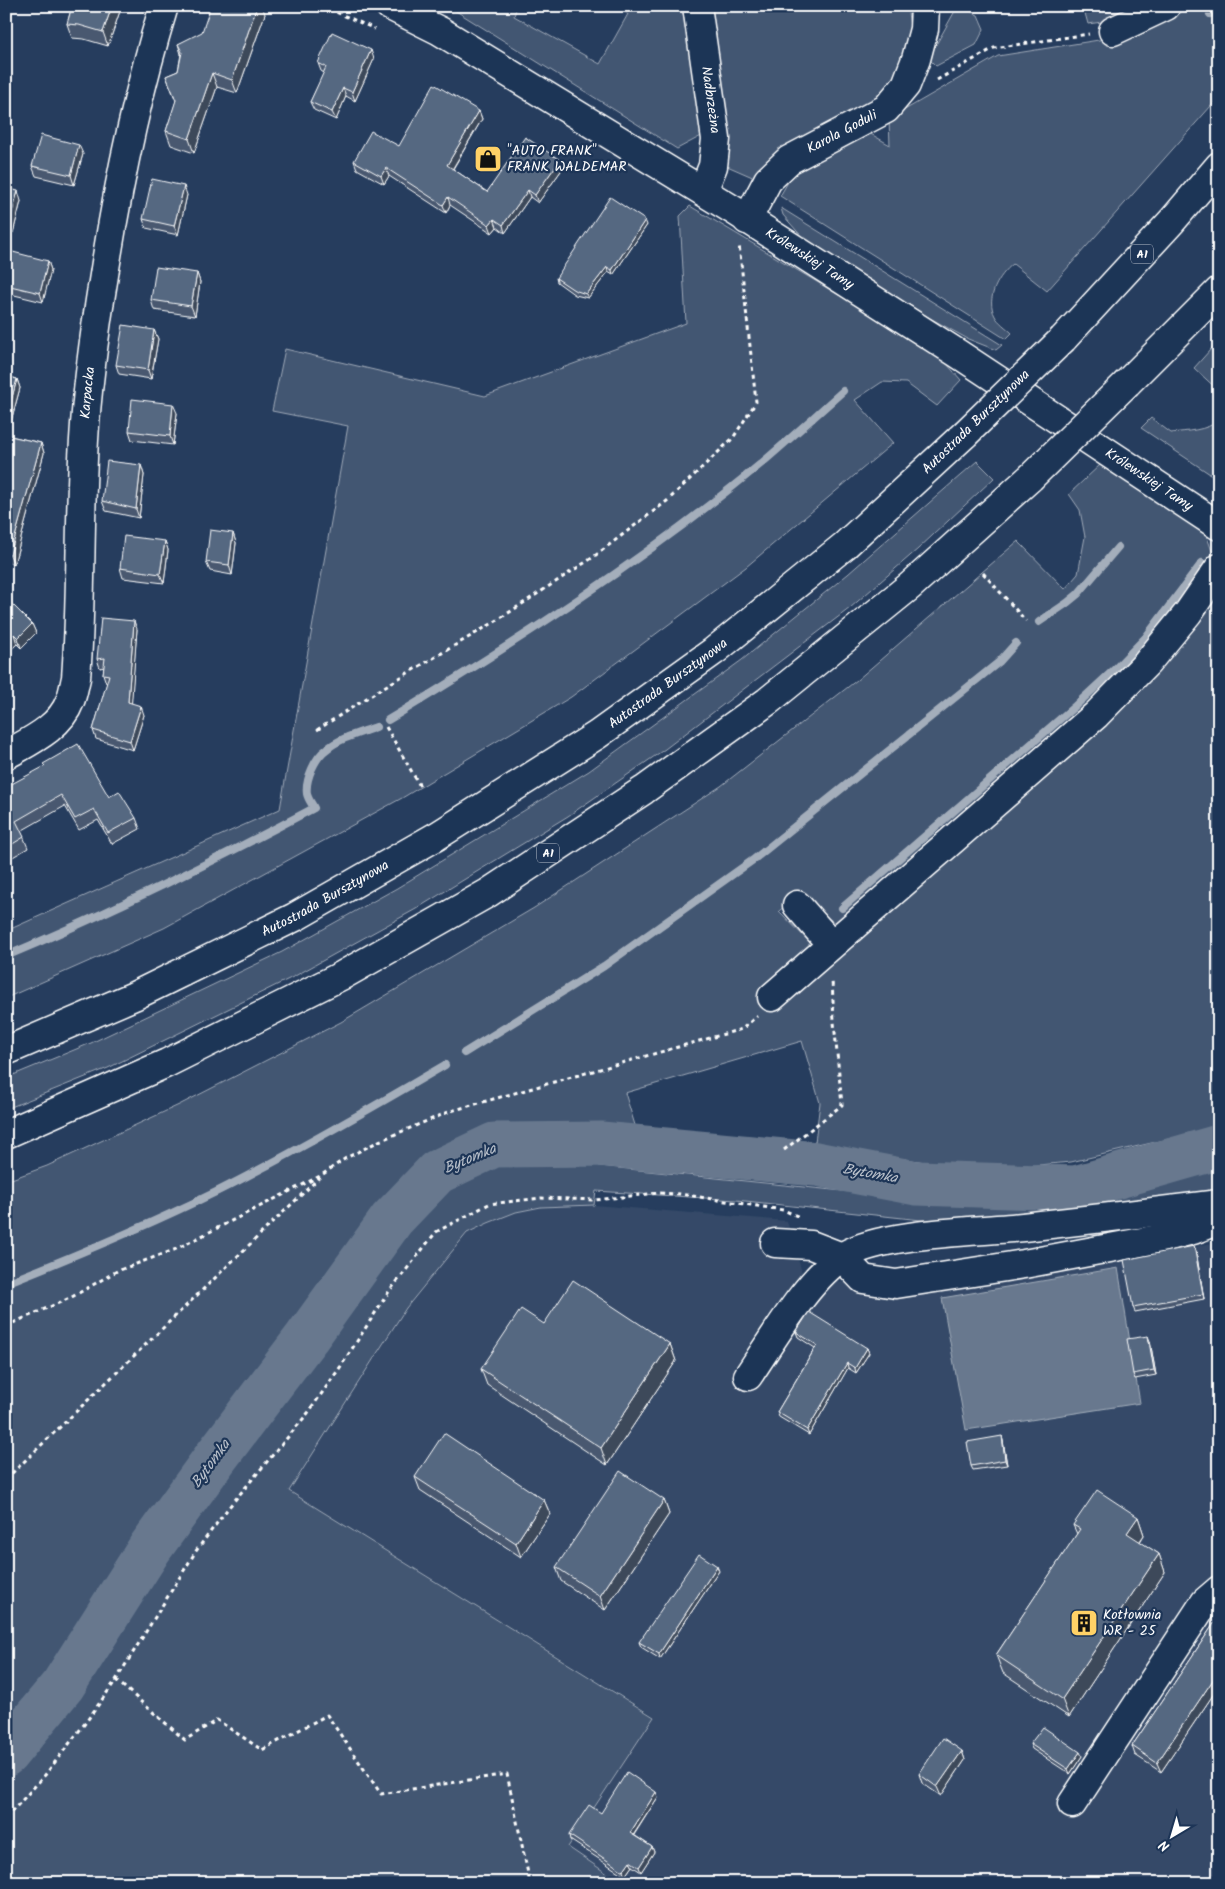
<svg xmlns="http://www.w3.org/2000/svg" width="1225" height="1889" font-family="Kalam,sans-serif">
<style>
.built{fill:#344a68}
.green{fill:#425672;stroke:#a0aab8}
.water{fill:#67788e;stroke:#a4aebb}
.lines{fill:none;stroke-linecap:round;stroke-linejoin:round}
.stream{stroke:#a4aebb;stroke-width:8}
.river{stroke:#67788e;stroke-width:45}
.minor-casing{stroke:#fff;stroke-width:31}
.highway-casing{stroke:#fff;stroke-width:31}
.path{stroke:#fff;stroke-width:3;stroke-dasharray:4 4;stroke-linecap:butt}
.minor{stroke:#1d3557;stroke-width:28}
.highway{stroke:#1d3557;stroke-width:28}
.highway-bridge-casing{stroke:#fff;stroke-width:31;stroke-linecap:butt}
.highway-bridge{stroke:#1d3557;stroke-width:28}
.wall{fill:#49596f;stroke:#fff}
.shaded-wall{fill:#3c485a;stroke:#fff}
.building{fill:#556781;stroke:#fff}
.labels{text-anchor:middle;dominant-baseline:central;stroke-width:4.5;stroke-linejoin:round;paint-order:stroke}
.shield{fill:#1d3557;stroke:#bbc2cd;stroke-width:1}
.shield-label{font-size:12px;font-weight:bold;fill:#fff}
.street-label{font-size:14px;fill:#fff;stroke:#1d3557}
.poi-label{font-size:14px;fill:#fff;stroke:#1d3557;text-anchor:start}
.water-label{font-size:15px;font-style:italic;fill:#bbc2cc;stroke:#1d3557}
</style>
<rect width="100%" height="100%" fill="#263d5e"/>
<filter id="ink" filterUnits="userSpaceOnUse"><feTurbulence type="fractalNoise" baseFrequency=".02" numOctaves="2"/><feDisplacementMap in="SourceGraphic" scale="10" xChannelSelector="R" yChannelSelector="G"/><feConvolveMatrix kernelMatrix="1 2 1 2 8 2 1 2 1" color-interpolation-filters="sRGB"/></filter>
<g filter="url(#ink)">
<path class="built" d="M594 1205 787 1221 803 1276 922 1293 1219 1242V1883H621L568 1847 654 1716 289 1491 406 1308 467 1233 488 1223 516 1212 541 1207Z"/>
<path class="green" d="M448 6H517L514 16 600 64 628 14 613 6H687L707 133 677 149Z
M707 6H907L911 34 897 76 875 103 757 179 725 165Z
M1083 6H1144L1116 20 1088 24Z
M1184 6H1219V97L1047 291 1013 264C999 275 985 298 995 316 998 322 1007 328 1012 333L1006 339 780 196 795 170 869 133 890 145 889 119 998 56 1124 36Z
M963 8 978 15 984 29 976 45 936 66 930 60 933 50 955 11Z
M690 206 939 355 961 380 937 406 906 383 882 382 855 400 893 443 746 567 571 697 402 798 164 928 6 998V931L280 809 348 426 272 411 285 349 485 396 686 323 680 216Z
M781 208 1002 345 996 350 968 339 930 318 803 238 783 215Z
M1219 340V391L1194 368Z
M1151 418 1171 433C1186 431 1207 431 1219 420V480L1141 428Z
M977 461 994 478 918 549 850 608 665 749 568 816 416 909 295 976 108 1068 6 1109V1078L91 1043 282 952 397 888 589 771 742 660 848 574Z
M1101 464 1206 534 1213 554 1203 579 1138 661 982 794 836 924 799 894 779 911 826 959 1047 772 1150 676 1219 582V1127L1071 1162 982 1170 856 1152 751 1151 749 1141 815 1142 820 1103 802 1041 625 1093 639 1138 598 1129 601 1144 599 1166 930 1200 1075 1199 1219 1159V1195L1068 1218 949 1223 736 1200 596 1191 594 1205 541 1207 516 1212 488 1223 467 1233 406 1308 289 1491 654 1717 568 1847 621 1883H6V1181L47 1166 179 1105 341 1022 534 908 721 786 857 680 1018 541 1065 589 1078 574 1085 537 1080 510 1069 494Z"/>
<path class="water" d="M1118 1268 1140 1403 966 1430 942 1298Z"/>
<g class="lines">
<path class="stream" d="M1210 14 1217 6
M1039 622 1067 603 1078 594 1118 547
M388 720C518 641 646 559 763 462 790 439 816 415 843 391
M842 908 1075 706 1115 669 1146 637 1202 563
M6 956C111 912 213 862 314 808 312 804 308 799 307 794 305 780 315 757 327 749 340 738 360 733 376 727
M464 1053 604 966 753 860 999 662 1016 643
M6 1283C77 1255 147 1226 216 1192 294 1153 370 1109 445 1065"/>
<path class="river" d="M6 1754 63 1685 150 1548 216 1457 307 1337 392 1219 437 1172 494 1145 601 1144 816 1164 916 1183 1076 1188 1219 1147"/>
<defs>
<g id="minor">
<path id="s1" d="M390 6 440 31 735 211 957 353 1219 526"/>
<path id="s2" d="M697 6 716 139 713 166 703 191"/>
<path d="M1113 31 1166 6"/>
<path id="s3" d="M747 220 768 180 789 160 886 109 906 85 916 59 924 29 925 6"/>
<path id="s4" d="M6 755C30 741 60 728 70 701 73 694 74 686 76 678 82 599 79 520 84 440 87 385 95 330 104 275 118 185 137 94 164 6"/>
<path d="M797 905 831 944"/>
<path d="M772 997 1096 715 1147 663 1188 613 1219 568"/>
<path d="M775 1243 811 1245 842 1257 863 1279 896 1284 1024 1264 1158 1239 1193 1230 1219 1220"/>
<path d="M748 1376C772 1341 809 1276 845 1255 885 1232 975 1232 1023 1227 1088 1220 1154 1212 1219 1204"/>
<path d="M1072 1804 1205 1602 1219 1590"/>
</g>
<g id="highway">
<path d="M1063 339 1172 221 1219 166"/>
<path d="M1127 383 1219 291"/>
<path id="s5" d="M6 1051 134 996 295 917 437 836 597 735 714 651 844 546 965 434"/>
<path d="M6 1134 167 1063 343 975 488 893 644 790 768 701 910 586 1030 478"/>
</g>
</defs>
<use href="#minor" class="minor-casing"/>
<use href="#highway" class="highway-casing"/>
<path class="path" d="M322 6 375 29
M937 80 994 48 1089 34
M983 573 1026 621
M386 727 420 786
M317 730 384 687 493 623 592 558 667 501 733 438 756 402 739 244
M784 1150 842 1105 834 1022 832 979
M6 1326 70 1298 117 1271 174 1250 320 1176
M6 1479 323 1174 346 1158 379 1141 451 1111 742 1029 757 1016
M116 1680 185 1740 217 1720 262 1750 327 1715 381 1794 507 1774 530 1883
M6 1818 45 1775 86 1722 116 1680 196 1551 229 1507 308 1413 341 1366 388 1293 436 1232 489 1204 541 1198 595 1200 658 1193 680 1194 783 1210 800 1217"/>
<use href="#minor" class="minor"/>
<use href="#highway" class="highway"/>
<defs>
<path id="highway-bridge" d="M965 434 1063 339
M1030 478 1127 383"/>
</defs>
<use href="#highway-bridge" class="highway-bridge-casing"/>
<use href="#highway-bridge" class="highway-bridge"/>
</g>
<path class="wall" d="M72 6H118L120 11 108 46 84 39 72 38 67 24Z
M265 14 237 93 217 87 194 153 171 145 166 131 176 101 166 76 178 71 181 54 178 44Z
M374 59 355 101 346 96 336 120 314 110 310 102 324 73 321 71 318 63Z
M479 111 482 119 453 169 487 192 563 168 538 203 530 197 505 233 497 227 492 233 450 205 446 213 389 176 384 184 357 169 354 161 399 146Z
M83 154 74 185 36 176 32 166Z
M6 188 21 201 13 233 6 231Z
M187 195 178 235 146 228 143 219Z
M647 225 613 275 608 272 588 298 575 295 557 282 556 278Z
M48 261 51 270 43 302 6 293V263Z
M197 273 200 282 195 316 154 310 151 300Z
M154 330 158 339 151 379 119 374 116 365Z
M6 376 17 379 20 388 11 421 6 420Z
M177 413 173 445 132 440 129 431Z
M6 435 41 443 44 453 14 564 6 562Z
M141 465 144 475 139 518 106 511 102 501Z
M233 533 236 543 232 575 210 571 206 562Z
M165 541 168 550 164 583 123 578 120 568Z
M6 598 32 624 36 633 21 648 17 644 6 654Z
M137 629 131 703 144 715 133 750 96 739 93 730 107 683H106L103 674 104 667 100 668 97 659Z
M6 787 109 797 136 818 140 829 112 844 98 820 79 830 65 806 21 831 28 848 6 861Z
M1194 1246 1196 1251 1204 1299 1135 1312 1133 1307Z
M544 1324 670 1344 676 1361 607 1465 487 1385 481 1369Z
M796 1332 867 1348 869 1353 856 1373 848 1368 809 1435 779 1417 777 1412 815 1348 798 1337Z
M1150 1341 1156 1375 1135 1379 1133 1374Z
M1002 1436 1003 1441 1007 1465 973 1470 971 1466Z
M415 1477 544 1500 550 1514 521 1557 420 1490Z
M664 1500 669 1514 605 1610 561 1581 556 1567Z
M1138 1517 1144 1535 1140 1542 1159 1554 1165 1572 1069 1717 1003 1673 996 1655 1077 1534 1073 1525Z
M719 1571 660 1659 641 1647 639 1642Z
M1219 1616V1686L1161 1772 1135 1755 1132 1746Z
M1030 1744 1082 1756 1070 1774 1032 1749Z
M962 1751 965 1760 941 1796 922 1783 919 1774Z
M658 1797 634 1835 652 1847 654 1852 641 1872 632 1866 625 1876 570 1840 569 1835 601 1813Z"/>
<path class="shaded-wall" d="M112 6H118L120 11 108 46 103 32Z
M257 6H262L265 14 237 93 232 80Z
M371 50 374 59 355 101 352 92Z
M212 73 217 87 194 153 189 139Z
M343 88 346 96 336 120 332 112Z
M479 111 482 119 450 173 447 165Z
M79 145 83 154 74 185 71 175Z
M560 160 563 168 538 203 535 195Z
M386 168 389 176 384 184 381 176Z
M184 186 187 195 178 235 174 226Z
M528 190 530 197 505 233 503 225Z
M18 191 21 201 13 233 9 223Z
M448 197 450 205 446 213 443 205Z
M494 219 497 227 492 233 489 225Z
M645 220 647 225 613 275 612 270Z
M48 261 51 270 43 302 40 293Z
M607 267 608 272 588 298 586 294Z
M197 273 200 282 195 316 191 306Z
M154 330 158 339 151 379 148 370Z
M17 379 20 388 11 421 8 412Z
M173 404 177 413 173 445 170 436Z
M41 443 44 453 14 564 10 555Z
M141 465 144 475 139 518 136 509Z
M233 533 236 543 232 575 229 565Z
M165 541 168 550 164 583 160 574Z
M134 621 137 629 131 711 128 702Z
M32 624 36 633 21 648 18 638Z
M14 634 17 644 6 654V641Z
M141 706 144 715 133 750 130 741Z
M1194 1246 1196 1251 1204 1299 1203 1294Z
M1148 1336 1150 1341 1156 1375 1154 1370Z
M670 1344 676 1361 607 1465 601 1448Z
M867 1348 869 1353 856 1373 855 1368Z
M847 1363 848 1368 809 1435 807 1430Z
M1002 1436 1003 1441 1007 1465 1005 1460Z
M544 1500 550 1514 521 1557 516 1543Z
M664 1500 669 1514 605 1610 600 1596Z
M1138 1517 1144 1535 1133 1551 1127 1533Z
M1159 1554 1165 1572 1069 1717 1062 1699Z
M717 1566 719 1571 660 1659 659 1654Z
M1219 1671V1686L1161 1772 1157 1763Z
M962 1751 965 1760 941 1796 937 1787Z
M1080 1752 1082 1756 1070 1774 1068 1769Z
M656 1792 658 1797 632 1837 630 1833Z
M652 1847 654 1852 641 1872 639 1867Z
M630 1861 632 1866 625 1876 623 1871Z"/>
<path class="building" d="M72 6H112L103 32 79 25 67 24Z
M211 6H257L232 80 212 73 189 139 166 131 176 100 166 76 178 71 182 52 178 44 202 32Z
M332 32 371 50 352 92 343 88 332 112 310 102 326 67 318 63Z
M434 84 479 111 447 165 487 192 525 137 560 160 535 195 528 190 503 225 494 219 489 225 448 197 443 205 386 168 381 176 354 161 371 131 399 146Z
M41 135 79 145 71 175 32 166Z
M152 179 184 186 174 226 143 219Z
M6 188 18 191 9 223 6 222Z
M610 197 645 220 612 270 607 267 586 294 574 290 556 278Z
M9 251 48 261 40 293 6 285V263Z
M156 267 197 273 191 306 151 300Z
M123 325 154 330 148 370 116 365Z
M6 376 17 379 8 412 6 411Z
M132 399 173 404 170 436 129 431Z
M6 435 41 443 10 555 6 554Z
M107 461 141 465 136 509 102 501Z
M210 530 233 533 229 565 206 562Z
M124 536 165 541 160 574 120 568Z
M6 598 32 624 18 638 14 634 6 641Z
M101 618 134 621 128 702 141 706 130 741 93 730 109 675 103 674 105 658 97 659Z
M78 744 109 797 119 791 136 818 108 833 94 809 75 819 61 795 16 821 24 837 6 848V787L45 766 43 764Z
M1194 1246 1203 1294 1133 1307 1124 1260Z
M573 1280 670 1344 601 1448 481 1369 521 1309 544 1324Z
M809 1312 867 1348 855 1368 847 1363 807 1430 777 1412 817 1345 796 1332Z
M1148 1336 1154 1370 1133 1374 1127 1339Z
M444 1433 544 1500 516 1543 415 1477Z
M1002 1436 1005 1460 971 1466 967 1442Z
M620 1471 664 1500 600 1596 556 1567Z
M1097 1490 1138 1517 1127 1533 1159 1554 1062 1699 996 1655 1080 1529 1073 1525Z
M699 1554 717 1566 659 1654 639 1642Z
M1219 1616V1671L1157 1763 1132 1746Z
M1043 1727 1080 1752 1068 1769 1030 1744Z
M943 1738 962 1751 937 1787 919 1774Z
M627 1772 656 1792 630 1833 652 1847 639 1867 630 1861 623 1871 569 1835 589 1805 601 1813Z"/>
</g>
<defs>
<symbol id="shop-square" viewBox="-11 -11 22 22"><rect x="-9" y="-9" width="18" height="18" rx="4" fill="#ffd166" stroke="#1d3557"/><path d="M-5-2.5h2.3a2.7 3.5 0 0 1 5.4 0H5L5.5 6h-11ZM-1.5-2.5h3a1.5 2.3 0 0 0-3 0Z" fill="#111"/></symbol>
<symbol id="building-square" viewBox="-11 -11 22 22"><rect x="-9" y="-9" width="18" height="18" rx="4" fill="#ffd166" stroke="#1d3557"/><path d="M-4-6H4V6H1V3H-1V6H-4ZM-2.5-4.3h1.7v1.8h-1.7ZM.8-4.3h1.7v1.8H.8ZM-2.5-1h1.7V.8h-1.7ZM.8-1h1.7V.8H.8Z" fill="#111"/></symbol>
</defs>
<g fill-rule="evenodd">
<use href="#shop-square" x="472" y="143" width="32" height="32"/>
<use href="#building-square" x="1068" y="1607" width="32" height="32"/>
</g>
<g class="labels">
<g class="shield">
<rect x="1131" y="244.5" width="22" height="19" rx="4"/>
<rect x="537" y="843.5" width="22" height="19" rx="4"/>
</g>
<g class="shield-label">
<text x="1142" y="254">A1</text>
<text x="548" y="853">A1</text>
</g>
<g class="street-label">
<text stroke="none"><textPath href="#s2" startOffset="95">Nadbrzeżna</textPath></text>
<text stroke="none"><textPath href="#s3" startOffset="134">Karola Goduli</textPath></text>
<text stroke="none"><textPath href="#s1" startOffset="490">Królewskiej Tamy</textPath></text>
<text stroke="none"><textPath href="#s4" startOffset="395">Karpacka</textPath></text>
<text transform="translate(976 422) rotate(-44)">Autostrada Bursztynowa</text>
<text stroke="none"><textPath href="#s1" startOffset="895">Królewskiej Tamy</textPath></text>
<text stroke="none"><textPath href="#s5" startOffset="759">Autostrada Bursztynowa</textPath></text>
<text stroke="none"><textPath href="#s5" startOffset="354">Autostrada Bursztynowa</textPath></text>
</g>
<g class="poi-label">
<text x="507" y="151">"AUTO FRANK"<tspan x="507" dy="16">FRANK WALDEMAR</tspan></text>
<text x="1103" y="1615">Kotłownia<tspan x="1103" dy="16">WR - 25</tspan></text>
</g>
<g class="water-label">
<text transform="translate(470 1159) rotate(-23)">Bytomka</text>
<text transform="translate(870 1174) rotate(10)">Bytomka</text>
<text transform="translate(211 1464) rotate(-54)">Bytomka</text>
</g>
</g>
<rect width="1225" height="1889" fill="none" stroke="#1d3557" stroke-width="25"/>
<rect x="12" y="12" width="1200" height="1864" fill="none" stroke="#fff" stroke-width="2" filter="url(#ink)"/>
<g transform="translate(1172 1836) rotate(218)" stroke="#1d3557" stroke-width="4" paint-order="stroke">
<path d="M0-4L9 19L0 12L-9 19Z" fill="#ffffff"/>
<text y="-8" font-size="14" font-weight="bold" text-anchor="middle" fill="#ffffff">N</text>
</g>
</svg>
